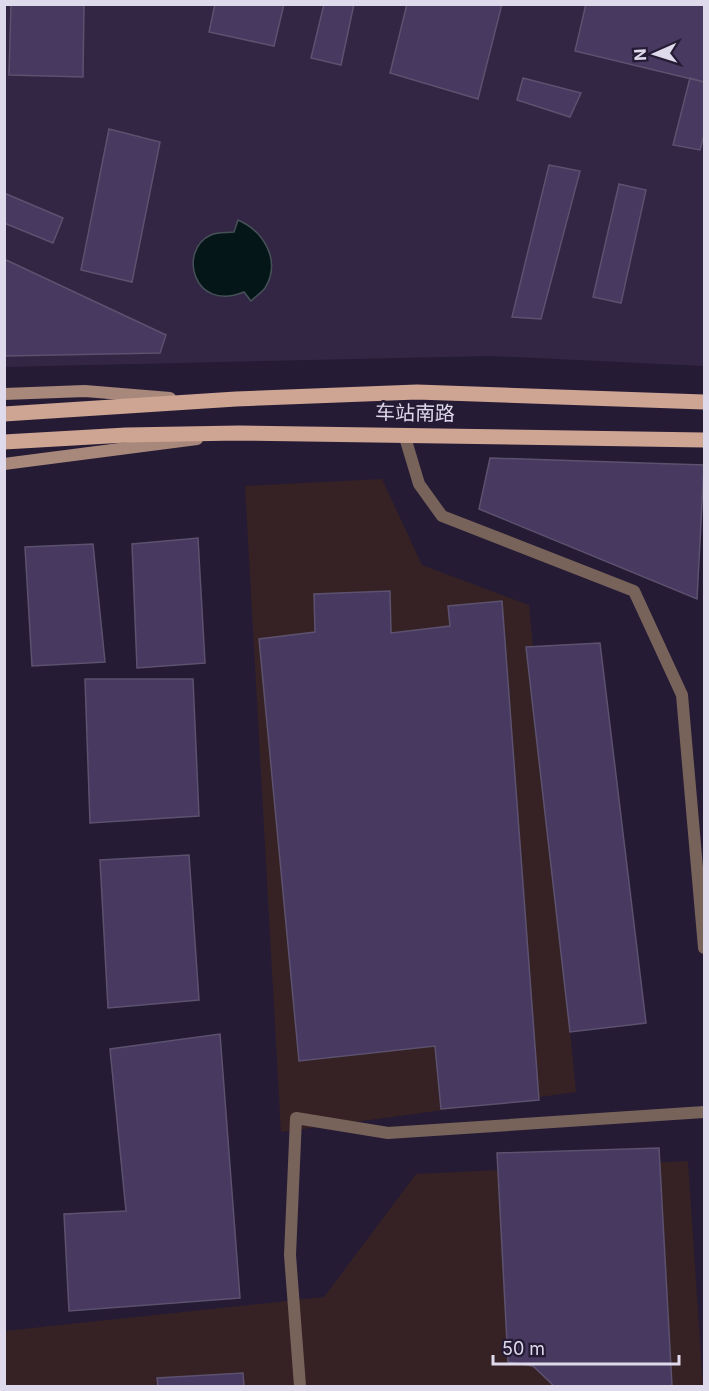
<svg xmlns="http://www.w3.org/2000/svg" width="709" height="1391" font-family="Inter,'Noto Sans SC',sans-serif">
<style>
.commercial{fill:#362225}
.built{fill:#322644}
.water{fill:#041618;stroke:#465157;stroke-width:1.5}
.building{fill:#47395f;stroke:#5c526f;stroke-width:1.5}
.lines{fill:none;stroke-linecap:round;stroke-linejoin:round}
.minor{stroke:#77635a;stroke-width:12}
.secondary{stroke:#a8887b;stroke-width:12}
.primary{stroke:#cea493;stroke-width:15}
.labels{text-anchor:middle;dominant-baseline:central;stroke-width:5;stroke-linejoin:round;paint-order:stroke}
.street-label{font-size:20px;fill:#dfdaeb;stroke:#251b35}
</style>
<rect width="100%" height="100%" fill="#251b35"/>
<path class="commercial" d="M382 479 422 565 529 605 576 1092 281 1132 245 486Z
M688 1161 703 1386H5L4 1331 324 1297 416 1174Z"/>
<path class="built" d="M4 5H704V366L491 356 5 367Z"/>
<path class="water" d="M238 220C263 231 282 260 265 288 262 292 255 297 251 301L244 292C192 313 178 249 211 235 218 232 227 233 234 232Z"/>
<path class="building" d="M11 4H84L83 77 9 75Z
M215 4H284L274 46 209 32Z
M324 4H354L341 65 311 58Z
M407 4H502L478 99 390 73Z
M586 4H704V82L575 51Z
M523 78 581 93 570 117 517 100Z
M690 78 704 82V135L700 150 673 145Z
M109 129 160 142 132 282 81 270Z
M549 165 580 171 541 319 512 317Z
M619 184 646 190 621 303 593 297Z
M4 193 63 218 53 243 4 223Z
M4 259 166 335 160 353 4 356Z
M490 458 704 465 697 599 479 509Z
M198 538 205 663 137 668 132 544Z
M93 544 105 662 32 666 25 547Z
M390 591 391 633 450 626 448 606 502 601 539 1100 441 1109 435 1046 299 1061 259 639 315 632 314 594Z
M600 643 646 1023 570 1032 526 647Z
M85 679H193L199 816 90 823Z
M189 855 199 1000 108 1008 100 860Z
M220 1034 240 1298 69 1311 64 1214 126 1211 110 1049Z
M659 1148 672 1386H554L533 1366 508 1362 497 1153Z
M243 1373 244 1386H158L157 1378Z"/>
<g class="lines">
<path class="minor" d="M404 434 419 484 442 516 634 591 682 695 704 948
M300 1386 290 1255 296 1118 388 1133 704 1112"/>
<path class="secondary" d="M4 394 85 391 170 398
M4 464 197 439"/>
<path class="primary" d="M4 414 236 399 417 392 704 402
M4 442 126 435 239 433 704 440"/>
</g>
<g class="labels">
<g class="street-label">
<text transform="translate(415 413) rotate(1)">车站南路</text>
</g>
</g>
<rect width="709" height="1391" fill="none" stroke="#dfdaeb" stroke-width="12"/>
<g transform="translate(655 54) rotate(267)" stroke="#251b35" stroke-width="4.5" paint-order="stroke">
<path d="M0-4.5L10 22L0 15L-10 22Z" fill="#dfdaeb"/>
<text y="-9" font-size="16" font-weight="bold" text-anchor="middle" fill="#dfdaeb">N</text>
</g>
<path d="M493 1355v9h186v-9" fill="none" stroke="#dfdaeb" stroke-width="3"/>
<text x="502" y="1355" font-size="18" fill="#dfdaeb" stroke="#251b35" stroke-width="4.5" paint-order="stroke">50 m</text>
</svg>
